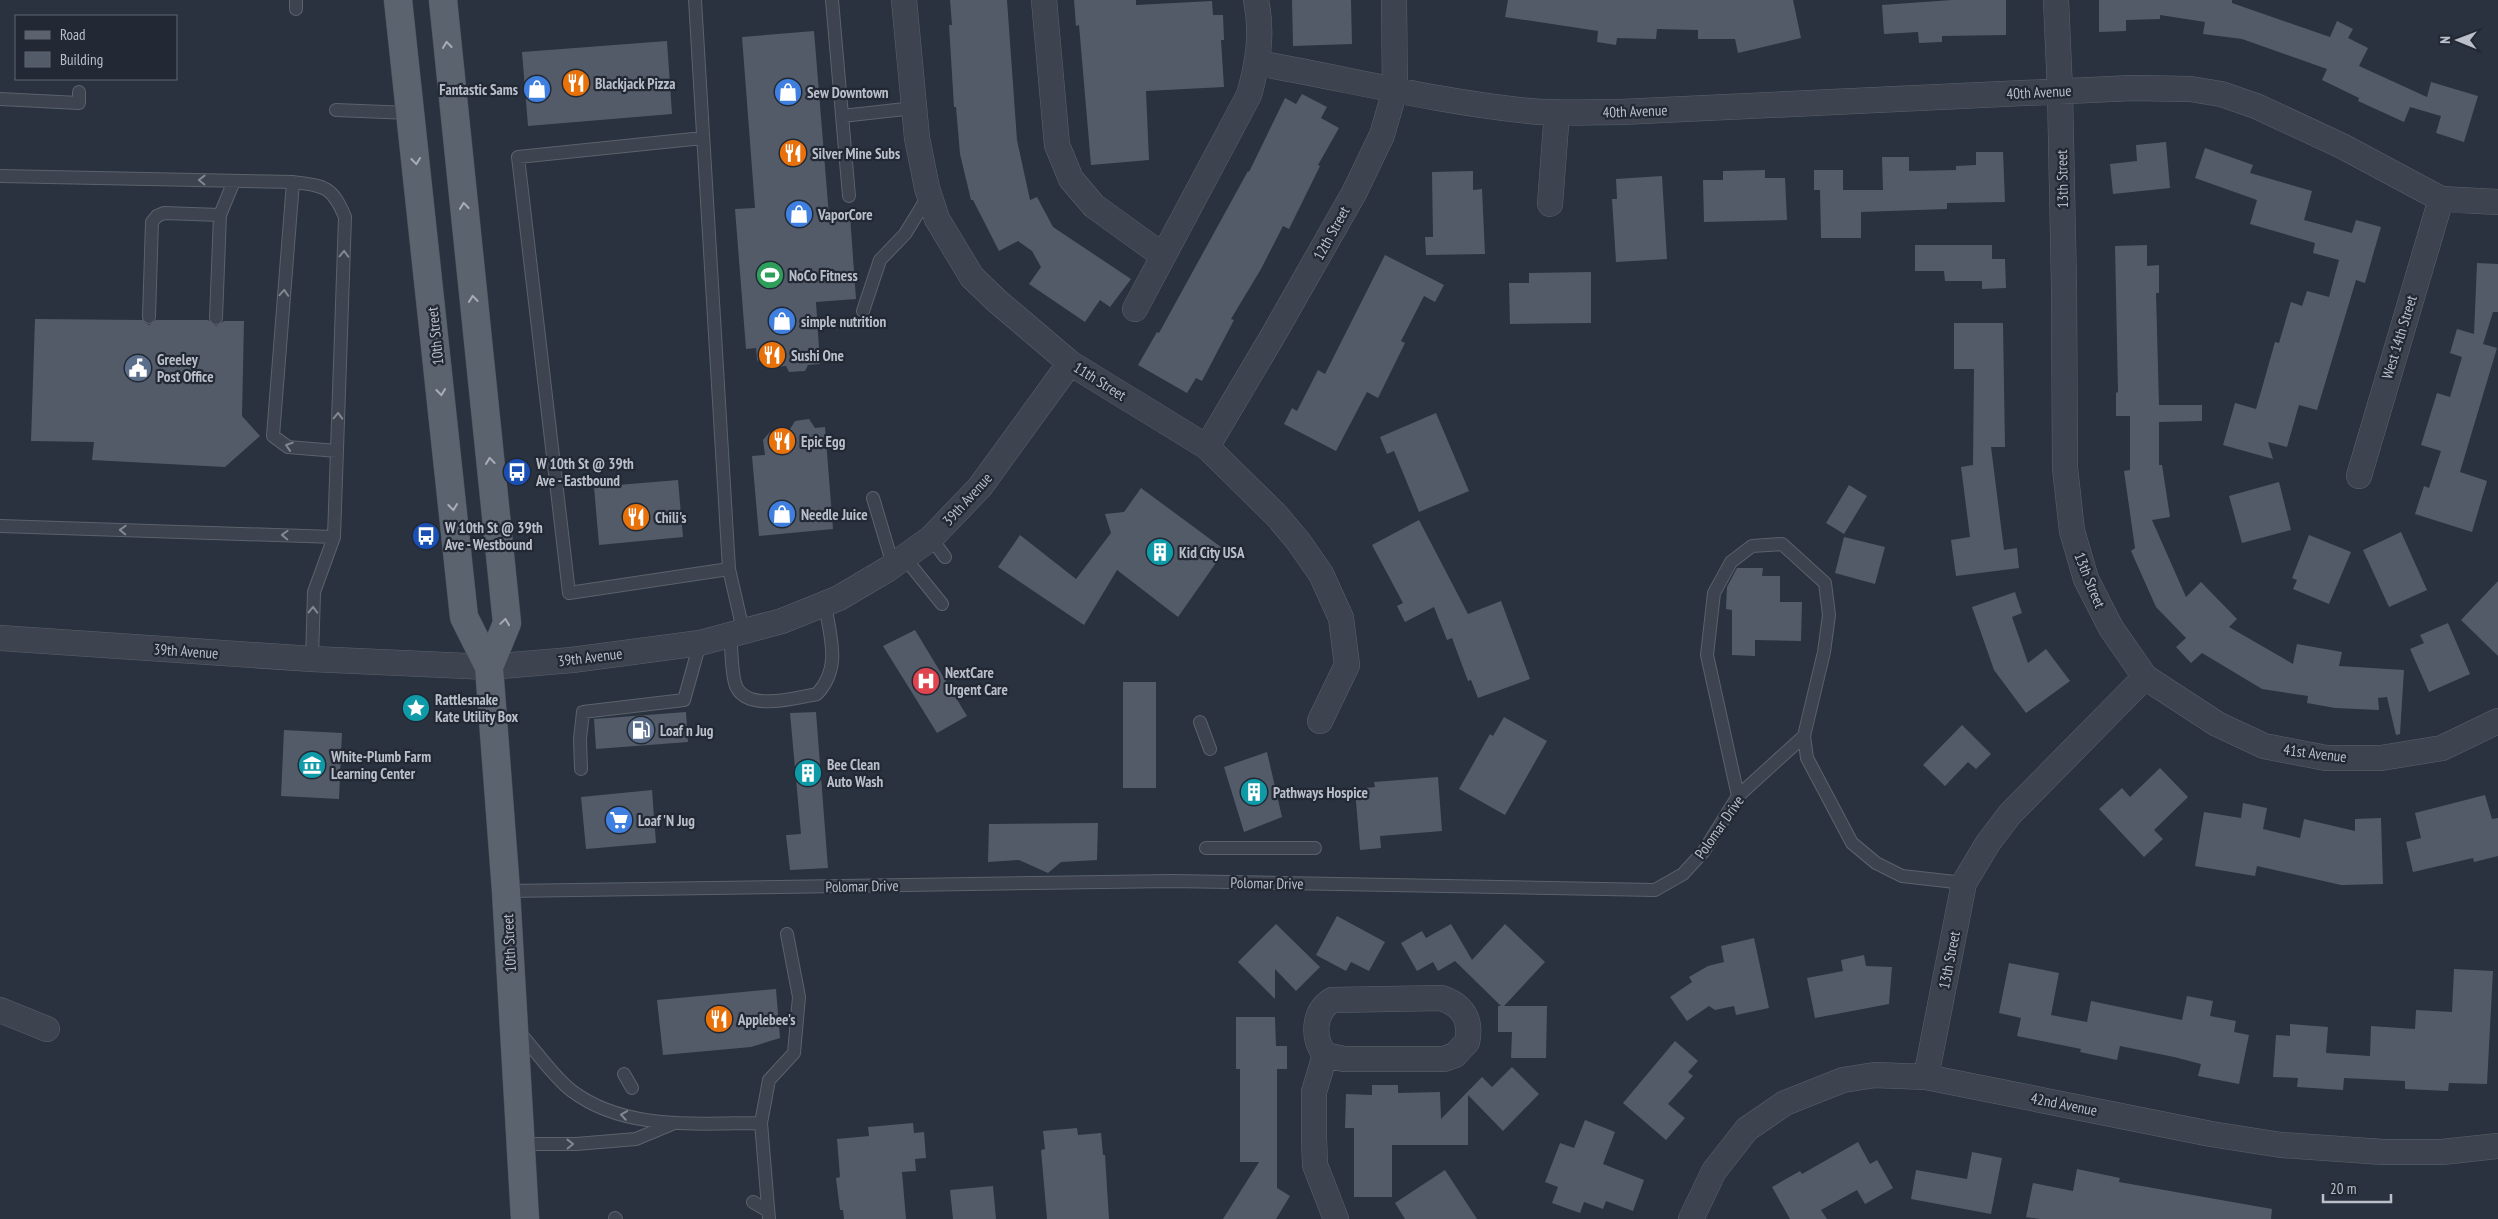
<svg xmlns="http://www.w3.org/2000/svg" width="2498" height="1219" font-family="'PT Sans Narrow',sans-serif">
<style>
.building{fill:#535b69}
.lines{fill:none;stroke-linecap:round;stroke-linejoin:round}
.service-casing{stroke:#5b626c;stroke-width:14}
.minor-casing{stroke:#5b626c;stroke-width:26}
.primary-casing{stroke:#474d58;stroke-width:29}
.service{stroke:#3d444f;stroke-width:12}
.minor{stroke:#3d444f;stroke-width:25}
.primary{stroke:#5b636e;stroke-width:28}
.oneway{stroke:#a7adb7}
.oneway2{stroke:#828892}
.labels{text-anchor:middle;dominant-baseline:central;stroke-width:4.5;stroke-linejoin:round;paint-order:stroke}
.poi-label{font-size:15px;font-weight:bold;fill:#babfc9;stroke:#222934;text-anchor:start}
.street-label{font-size:15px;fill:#babfc9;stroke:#222934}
</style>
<rect width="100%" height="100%" fill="#29323e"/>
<path class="building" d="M950 0H1007L1017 140 1030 200 1037 197 1053 227 1131 279 1110 307 1100 300 1085 322 1029 284 1041 267 1032 251 1018 241 999 251 973 200H971L960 154 956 107H954L949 25H952Z
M1074 0H1136V5L1212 1 1213 15H1223L1224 40H1221L1224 87 1146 91 1149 160 1091 165 1079 25 1076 26Z
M1292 0H1351L1352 44 1293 46Z
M1508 0H1793L1801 38 1738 53 1735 39H1698V30L1657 29 1656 39 1617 38 1616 45 1597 42 1598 31 1505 17Z
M1952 0H2006V35L1942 36V42L1919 43 1918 32 1884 34 1882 5Z
M2099 0H2232V3L2330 37 2337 21 2353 29 2348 38 2368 48 2359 66 2427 97 2431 82 2478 96 2464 142 2436 133 2441 116 2410 107 2404 122 2358 101 2359 98 2322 80 2327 69 2242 39 2203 34 2205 22 2160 15V19L2126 20V31L2099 32Z
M814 31 829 216 850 215 856 299 816 302 820 364 808 365 805 371 789 372 786 366 767 368 757 360 756 348 746 349 735 209 755 208 742 37Z
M667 41 672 114 528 126 522 52Z
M1302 94 1327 107 1321 118 1339 128 1318 165 1320 166 1289 229 1283 226 1261 269 1231 319 1234 320 1202 381 1196 378 1187 393 1138 365 1157 332 1159 333 1248 171 1249 172 1285 98 1296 104Z
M2166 142 2170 188 2113 194 2110 164 2137 161 2136 145Z
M2205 148 2253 165 2250 173 2312 191 2304 220 2352 233 2356 220 2381 227 2365 283 2356 280 2317 410 2299 405 2287 447 2268 442 2273 459 2223 445 2235 403 2256 409 2275 342 2279 343 2291 302 2302 306 2307 291 2329 297 2339 260 2313 253 2315 243 2250 224 2257 200 2195 178Z
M1976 152H2003L2005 202 1947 203V209L1861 212V238H1821L1820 190H1814V170H1843V190H1883L1882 157H1909V171L1956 170V166L1976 165Z
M1765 170V178H1785L1787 220 1704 222 1703 180H1723V171Z
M1473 171V190L1482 189 1485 254 1426 255 1425 237H1433L1432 172Z
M1662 176 1667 259 1616 262 1612 199H1617L1616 179Z
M1915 245H1992V259H2005L2006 288 1982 289V281H1945L1944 271H1915Z
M2147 245V266L2159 265V293H2156L2159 405H2202V421L2159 422V465H2162L2170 517 2152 520 2186 597 2201 582 2237 619 2229 627 2293 664 2297 644 2342 652 2339 666 2404 670 2400 734 2396 735 2387 697 2378 698 2379 710 2335 708 2307 703 2308 696 2262 689 2202 653 2191 663 2176 647 2186 638 2156 607 2131 551 2135 548 2124 471 2130 470V416H2116V393L2118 392 2115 246Z
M1385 255 1444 285 1435 302 1424 296 1401 341 1405 343 1378 398 1367 392 1336 451 1284 424 1292 408 1297 411 1318 370 1325 374Z
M2477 263 2498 264V312H2493L2483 344 2497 348 2460 472 2487 481 2472 532 2415 514 2424 486 2429 488 2441 451 2421 445 2437 393 2450 397 2462 357 2450 353 2457 329 2474 334Z
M1591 272V323L1510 324 1509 283H1529V273Z
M35 319 142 320 149 325 156 320H208L216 326 224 321H244L242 416 260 436 225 467 92 460 94 442 31 441Z
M1954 323H2003L2005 447H1991L2004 550 2017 548 2019 568 1956 576 1951 540 1970 537 1961 467 1973 465 1974 369H1954Z
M1436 413 1469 491 1419 512 1394 451 1387 454 1380 437Z
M809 419 815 428 825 427 833 529 759 536 752 456 765 455 763 440 770 432 790 429 795 421Z
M678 480 683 537 599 545 594 487Z
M2279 482 2291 530 2242 543 2229 496Z
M1849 485 1867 496 1844 534 1826 523Z
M1141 488 1225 550 1178 617 1117 570 1084 625 998 567 1020 535 1076 579 1111 533 1105 514 1124 512Z
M1419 520 1468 614 1501 601 1530 679 1478 698 1471 680 1468 681 1452 638 1447 640 1434 607 1405 622 1397 606 1403 603 1372 545Z
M2401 532 2427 590 2389 607 2363 550Z
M2309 535 2351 552 2329 604 2293 589 2297 580 2292 578Z
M1844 537 1885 547 1875 584 1835 573Z
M1737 568H1763L1762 576H1780V602H1802L1801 641 1755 640V656L1732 655V610L1726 609 1727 587Z
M2498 581V656L2461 620Z
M2015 592 2022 613 2012 617 2028 663 2046 649 2070 681 2026 713 1994 670 1972 607Z
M2448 623 2470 674 2429 692 2410 649 2424 643 2420 635Z
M915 630 967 716 937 733 883 646Z
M1123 682H1156V788H1123Z
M686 712 688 742 596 749 594 719Z
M816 712 828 868 790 870 786 835 801 834 790 713Z
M1504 717 1547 741 1505 815 1459 789 1490 734 1493 736Z
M1962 725 1991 754 1976 769 1968 762 1945 786 1923 765Z
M284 730 342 733 339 799 281 796Z
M1267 752 1282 817 1244 832 1224 767Z
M2160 768 2188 797 2154 830 2163 839 2144 857 2099 809 2122 788 2130 797Z
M1438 777 1442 831 1380 836 1381 848 1360 850 1355 789 1375 787 1374 782Z
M652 790 656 843 586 849 581 797Z
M2485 795 2492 819 2498 818V856L2474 862 2473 858 2413 872 2406 842 2421 838 2415 813Z
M2243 803 2267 808 2263 829 2300 838 2304 819 2355 831V819L2381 818 2383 884 2341 885 2257 866 2255 876 2195 866 2204 812 2241 818Z
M1098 823 1097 860 1061 862 1048 873 1019 860 988 862 989 824Z
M1337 916 1385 942 1369 971 1351 962 1346 971 1316 955Z
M1276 924 1320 967 1296 991 1275 969V999L1238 962Z
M1451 924 1472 960 1505 924 1545 962 1504 1006H1547L1546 1058H1511L1512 1032H1498V1006H1501L1455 961 1438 971 1433 962 1417 971 1401 943 1422 931 1426 938Z
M1754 938 1769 1008 1736 1015 1734 1006 1715 1010 1709 1006 1687 1021 1670 997 1692 982 1689 977 1708 966 1724 962 1721 946Z
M1864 955 1866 966 1892 967 1889 1004 1815 1018 1807 978 1843 971 1841 960Z
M2009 963 2059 973 2051 1015 2087 1022 2091 1001 2182 1020 2187 996 2213 1001 2210 1016 2236 1021 2234 1032 2249 1035 2239 1084 2198 1076 2201 1064 2174 1057 2120 1046 2117 1060 2080 1052 2081 1049 2017 1036 2021 1018 1999 1013Z
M2454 969 2493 971 2487 1084 2449 1083 2448 1091 2405 1089V1081L2344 1078 2343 1090 2297 1087 2298 1078 2273 1077 2276 1035 2290 1036V1024L2328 1027 2326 1053 2370 1056 2371 1026 2415 1029 2416 1010 2452 1012Z
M776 989 780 1038 751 1047 663 1055 657 1000Z
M1236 1017H1275L1276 1046H1287V1069H1277V1188L1290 1196 1276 1219H1223L1259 1162H1240V1069H1236Z
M1675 1041 1698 1061 1688 1072 1693 1076 1668 1104 1685 1118 1666 1140 1623 1103Z
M1512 1067 1539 1094 1503 1131 1468 1095V1145H1392V1197H1354V1128H1345L1346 1094 1372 1095V1085H1398V1093L1440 1092 1441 1119 1482 1077 1492 1087Z
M1585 1120 1615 1132 1603 1164 1644 1180 1633 1211 1606 1201 1603 1209 1584 1202 1580 1213 1552 1203 1558 1187 1545 1182 1560 1143 1574 1148Z
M913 1123 914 1133 924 1132 926 1158 915 1159 916 1171 902 1172 906 1219H844L843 1210H840L836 1178 840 1177 837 1139 869 1136 868 1127Z
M1077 1128 1078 1135 1101 1133 1103 1155H1105L1109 1219H1047L1041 1150 1045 1149 1043 1131Z
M1858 1142 1870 1164 1877 1160 1893 1188 1865 1204 1857 1190 1821 1210 1827 1219H1790L1772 1187 1800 1171 1802 1174Z
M1972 1152 2002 1158 1991 1214 1911 1199 1916 1170 1967 1179Z
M2077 1169 2120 1178 2119 1182 2272 1209 2271 1219H2040L2026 1217 2033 1183 2073 1191Z
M1445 1170 1477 1219H1405L1395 1203Z
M993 1186 996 1219H953L950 1190Z"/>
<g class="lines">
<defs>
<path id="service" d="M695 0 729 569 743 630
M832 0 849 196
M296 9V0
M0 99 79 103V92
M336 110 410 113
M842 116 914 108
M703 138 518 157 569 593 729 569
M0 176 293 182C325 186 332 186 345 217L334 537 314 592 312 659
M293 182 273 436 288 447 337 451
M863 311 880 260 905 234 929 195
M149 317 152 222 157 216 164 213 220 215
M216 318 220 215 234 181
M873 498 893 565
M0 526 334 537
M931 538 945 557
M904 557 942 604
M730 635C732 649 731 674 736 686 747 712 796 698 817 694 842 667 830 637 825 604
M1200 722 1210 749
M1804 736 1807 758 1852 843 1876 863 1902 876 1964 883
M581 769 580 739 583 712 684 700 700 643
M1206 848H1315
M506 891 1172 881 1655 890 1683 874 1704 851 1738 796 1804 736 1824 652 1829 615 1825 583 1782 544 1752 546 1731 562 1714 593 1707 655 1738 796
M518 1031C534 1048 554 1078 572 1091 625 1131 698 1123 761 1123L769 1219
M624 1074 632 1088
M761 1123 769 1080 794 1053 799 997 787 934
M521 1144H576L636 1139 672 1124
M753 1202 768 1211
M615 1218 616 1219"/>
<path id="minor" d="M904 0 917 138 927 188 937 219 972 277 997 301 1070 363 1207 447 1277 516 1298 541 1321 574 1341 618 1347 665 1320 721
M1044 0 1057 145 1071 179 1094 206 1162 255
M2056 0 2060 91 2064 286 2065 468 2072 531 2086 579 2111 628 2145 677 2217 724 2264 746 2326 758H2381L2442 748 2498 721
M1258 63C1348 79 1438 102 1529 111 1559 114 1590 112 1621 112L2132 88 2190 89 2221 94 2256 106 2342 146 2441 199 2498 202
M1550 204 1557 112
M1135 309 1249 95C1258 63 1263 33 1256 0
M1207 447 1275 332 1354 193 1382 135 1395 90 1394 0
M2359 476 2441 199
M0 638 312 659 489 667 572 660 700 643 726 636 782 621 839 598 888 569 931 538 980 487 1070 363
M1441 998C1463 1005 1472 1020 1467 1042L1455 1055 1444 1059H1344L1325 1055C1312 1038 1313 1012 1332 1000Z
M0 1010 47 1029
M1325 1055 1314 1092V1138L1315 1165 1336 1219
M1926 1077 1964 883 1988 843 2010 814 2145 677
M1691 1219 1714 1171 1747 1129 1785 1103 1843 1080 1875 1075 1926 1077 2211 1134 2281 1145 2383 1152H2442L2498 1146"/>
<path id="primary" d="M398 0 464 617 489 667 506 891 525 1219
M443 0 507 623 489 667"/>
</defs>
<use href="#service" class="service-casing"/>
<use href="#minor" class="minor-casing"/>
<use href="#primary" class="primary-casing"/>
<use href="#service" class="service"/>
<use href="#minor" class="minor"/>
<use href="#primary" class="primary"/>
</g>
<defs><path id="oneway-chevron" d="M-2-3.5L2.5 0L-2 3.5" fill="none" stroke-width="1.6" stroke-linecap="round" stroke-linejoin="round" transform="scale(1.25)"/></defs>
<g class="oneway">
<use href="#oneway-chevron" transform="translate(447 45) rotate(-96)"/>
<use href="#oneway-chevron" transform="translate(416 161) rotate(84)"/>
<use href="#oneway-chevron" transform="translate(464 206) rotate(-96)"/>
<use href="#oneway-chevron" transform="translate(473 299) rotate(-96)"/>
<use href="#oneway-chevron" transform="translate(441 392) rotate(84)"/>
<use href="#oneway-chevron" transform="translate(490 461) rotate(-96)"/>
<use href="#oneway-chevron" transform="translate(453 507) rotate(84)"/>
<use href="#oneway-chevron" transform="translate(505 622) rotate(-82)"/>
</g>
<g class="oneway2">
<use href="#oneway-chevron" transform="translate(202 180) rotate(-179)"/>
<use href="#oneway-chevron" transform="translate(344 254) rotate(-88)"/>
<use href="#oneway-chevron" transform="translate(284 293) rotate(-86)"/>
<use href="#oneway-chevron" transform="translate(338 416) rotate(-88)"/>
<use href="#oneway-chevron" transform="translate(289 446) rotate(-162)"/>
<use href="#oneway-chevron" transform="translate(123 530) rotate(-178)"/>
<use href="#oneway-chevron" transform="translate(285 535) rotate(-178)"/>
<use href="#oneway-chevron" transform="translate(313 610) rotate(-89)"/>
<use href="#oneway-chevron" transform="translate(624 1115) rotate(-171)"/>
<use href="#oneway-chevron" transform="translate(570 1144) rotate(-1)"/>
</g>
<defs>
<symbol id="restaurant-disc" viewBox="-11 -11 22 22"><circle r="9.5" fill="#e8710a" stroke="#222934"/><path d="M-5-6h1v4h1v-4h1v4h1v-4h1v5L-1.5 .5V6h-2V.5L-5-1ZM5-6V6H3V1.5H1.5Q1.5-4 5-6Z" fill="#fff"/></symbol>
<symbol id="shop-disc" viewBox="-11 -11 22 22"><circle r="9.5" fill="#3f7fe0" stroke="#222934"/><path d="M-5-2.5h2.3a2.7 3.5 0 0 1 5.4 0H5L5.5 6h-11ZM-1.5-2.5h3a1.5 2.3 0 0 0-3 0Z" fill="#fff"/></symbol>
<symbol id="stadium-disc" viewBox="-11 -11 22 22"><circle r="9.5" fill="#2e9e5b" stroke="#222934"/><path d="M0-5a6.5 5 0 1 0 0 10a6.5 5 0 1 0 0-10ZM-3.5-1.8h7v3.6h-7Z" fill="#fff"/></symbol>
<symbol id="civic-disc" viewBox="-11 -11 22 22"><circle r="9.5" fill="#5c6f8a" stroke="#222934"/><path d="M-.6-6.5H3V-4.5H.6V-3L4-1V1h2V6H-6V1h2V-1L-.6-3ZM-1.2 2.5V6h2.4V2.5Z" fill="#fff"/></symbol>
<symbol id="bus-disc" viewBox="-11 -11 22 22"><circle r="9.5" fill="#1a4fb4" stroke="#222934"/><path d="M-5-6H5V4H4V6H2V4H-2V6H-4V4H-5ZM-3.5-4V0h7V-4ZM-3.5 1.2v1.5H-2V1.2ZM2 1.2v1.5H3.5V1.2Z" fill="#fff"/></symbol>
<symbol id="building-disc" viewBox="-11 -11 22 22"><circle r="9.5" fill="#0f9aa8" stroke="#222934"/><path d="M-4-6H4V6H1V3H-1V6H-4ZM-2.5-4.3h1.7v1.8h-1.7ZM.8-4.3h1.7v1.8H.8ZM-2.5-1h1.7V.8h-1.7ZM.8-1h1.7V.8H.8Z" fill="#fff"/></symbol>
<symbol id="hospital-disc" viewBox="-11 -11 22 22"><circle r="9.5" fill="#e0444e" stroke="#222934"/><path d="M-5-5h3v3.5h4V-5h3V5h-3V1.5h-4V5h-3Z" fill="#fff"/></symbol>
<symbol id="sight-disc" viewBox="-11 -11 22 22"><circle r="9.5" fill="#0f9aa8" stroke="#222934"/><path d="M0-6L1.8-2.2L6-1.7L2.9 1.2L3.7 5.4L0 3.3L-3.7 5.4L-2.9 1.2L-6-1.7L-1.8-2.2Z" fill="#fff"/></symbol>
<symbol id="fuel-disc" viewBox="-11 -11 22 22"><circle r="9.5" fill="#5c6f8a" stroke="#222934"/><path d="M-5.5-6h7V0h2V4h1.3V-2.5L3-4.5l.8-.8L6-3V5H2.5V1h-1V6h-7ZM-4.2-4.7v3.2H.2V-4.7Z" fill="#fff"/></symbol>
<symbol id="museum-disc" viewBox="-11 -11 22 22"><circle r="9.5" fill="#0f9aa8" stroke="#222934"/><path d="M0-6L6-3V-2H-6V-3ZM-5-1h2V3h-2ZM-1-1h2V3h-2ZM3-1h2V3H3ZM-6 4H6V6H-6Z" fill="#fff"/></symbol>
<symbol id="supermarket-disc" viewBox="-11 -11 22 22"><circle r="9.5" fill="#3f7fe0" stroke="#222934"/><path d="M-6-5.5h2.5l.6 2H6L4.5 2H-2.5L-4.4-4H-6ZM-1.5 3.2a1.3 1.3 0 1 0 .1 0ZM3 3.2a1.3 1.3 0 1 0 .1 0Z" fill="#fff"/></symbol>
</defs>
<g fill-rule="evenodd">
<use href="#restaurant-disc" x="560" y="67" width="32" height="32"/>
<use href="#shop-disc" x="521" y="73" width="32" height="32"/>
<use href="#shop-disc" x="772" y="76" width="32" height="32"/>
<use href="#restaurant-disc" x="777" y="137" width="32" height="32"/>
<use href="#shop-disc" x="783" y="198" width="32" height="32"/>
<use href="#stadium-disc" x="754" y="259" width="32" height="32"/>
<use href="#shop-disc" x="766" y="305" width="32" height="32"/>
<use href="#restaurant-disc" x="756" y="339" width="32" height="32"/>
<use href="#civic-disc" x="122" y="352" width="32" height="32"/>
<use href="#restaurant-disc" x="766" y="425" width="32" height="32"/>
<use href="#bus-disc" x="501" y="456" width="32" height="32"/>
<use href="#shop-disc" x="766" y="498" width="32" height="32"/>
<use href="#restaurant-disc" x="620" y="501" width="32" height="32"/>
<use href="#bus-disc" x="410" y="520" width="32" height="32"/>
<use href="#building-disc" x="1144" y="536" width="32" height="32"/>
<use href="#hospital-disc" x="910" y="665" width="32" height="32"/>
<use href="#sight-disc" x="400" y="692" width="32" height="32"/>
<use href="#fuel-disc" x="625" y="714" width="32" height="32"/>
<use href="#museum-disc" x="296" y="749" width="32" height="32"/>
<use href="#building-disc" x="792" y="757" width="32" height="32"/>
<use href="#building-disc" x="1238" y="776" width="32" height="32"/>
<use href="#supermarket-disc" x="603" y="804" width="32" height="32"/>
<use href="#restaurant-disc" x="703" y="1003" width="32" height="32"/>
</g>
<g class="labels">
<g class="poi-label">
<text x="595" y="83">Blackjack Pizza</text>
<text x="518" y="89" text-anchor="end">Fantastic Sams</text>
<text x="807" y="92">Sew Downtown</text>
<text x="812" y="153">Silver Mine Subs</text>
<text x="818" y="214">VaporCore</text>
<text x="789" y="275">NoCo Fitness</text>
<text x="801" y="321">simple nutrition</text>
<text x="791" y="355">Sushi One</text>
<text x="157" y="359">Greeley<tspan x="157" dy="17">Post Office</tspan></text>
<text x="801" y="441">Epic Egg</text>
<text x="536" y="463">W 10th St @ 39th<tspan x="536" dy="17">Ave - Eastbound</tspan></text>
<text x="801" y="514">Needle Juice</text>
<text x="655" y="517">Chili's</text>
<text x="445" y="527">W 10th St @ 39th<tspan x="445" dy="17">Ave - Westbound</tspan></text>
<text x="1179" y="552">Kid City USA</text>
<text x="945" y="672">NextCare<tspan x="945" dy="17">Urgent Care</tspan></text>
<text x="435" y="699">Rattlesnake<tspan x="435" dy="17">Kate Utility Box</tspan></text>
<text x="660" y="730">Loaf n Jug</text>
<text x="331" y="756">White-Plumb Farm<tspan x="331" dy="17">Learning Center</tspan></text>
<text x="827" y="764">Bee Clean<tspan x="827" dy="17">Auto Wash</tspan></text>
<text x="1273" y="792">Pathways Hospice</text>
<text x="638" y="820">Loaf 'N Jug</text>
<text x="738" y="1019">Applebee's</text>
</g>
<g class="street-label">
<text transform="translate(2039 92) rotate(-3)">40th Avenue</text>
<text transform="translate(1635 111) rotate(-2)">40th Avenue</text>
<text transform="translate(2062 179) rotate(-91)">13th Street</text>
<text transform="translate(1331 233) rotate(-61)">12th Street</text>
<text transform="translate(435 336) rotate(-96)">10th Street</text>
<text transform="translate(2399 337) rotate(-73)">West 14th Street</text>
<text transform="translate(1100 381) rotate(32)">11th Street</text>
<text transform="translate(967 499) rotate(-48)">39th Avenue</text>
<text transform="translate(2090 580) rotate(68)">13th Street</text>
<text transform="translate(186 651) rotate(4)">39th Avenue</text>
<text transform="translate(590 657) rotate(-7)">39th Avenue</text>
<text transform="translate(2315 753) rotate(7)">41st Avenue</text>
<text transform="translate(1719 827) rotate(-55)">Polomar Drive</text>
<text transform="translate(1267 883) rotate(1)">Polomar Drive</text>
<text transform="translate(862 886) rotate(-1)">Polomar Drive</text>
<text transform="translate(509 943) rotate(-93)">10th Street</text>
<text transform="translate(1949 960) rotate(-79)">13th Street</text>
<text transform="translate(2064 1104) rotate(11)">42nd Avenue</text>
</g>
</g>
<rect x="15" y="15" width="162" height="65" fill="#222934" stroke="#5f6570"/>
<rect x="25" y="31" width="25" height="8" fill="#5b636e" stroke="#5f6570"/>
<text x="60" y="40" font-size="15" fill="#babfc9">Road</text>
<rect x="25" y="52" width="25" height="15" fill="#535b69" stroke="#5f6570"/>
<text x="60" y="65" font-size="15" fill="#babfc9">Building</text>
<g transform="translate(2458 40) rotate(271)" stroke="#222934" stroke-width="4" paint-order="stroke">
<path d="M0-4L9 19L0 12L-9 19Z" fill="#babfc9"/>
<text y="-8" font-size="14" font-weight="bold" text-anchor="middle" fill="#babfc9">N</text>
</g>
<path d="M2323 1194v8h68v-8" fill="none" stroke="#babfc9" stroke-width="2.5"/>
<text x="2330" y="1194" font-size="15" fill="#babfc9" stroke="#222934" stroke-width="4" paint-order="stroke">20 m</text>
</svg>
